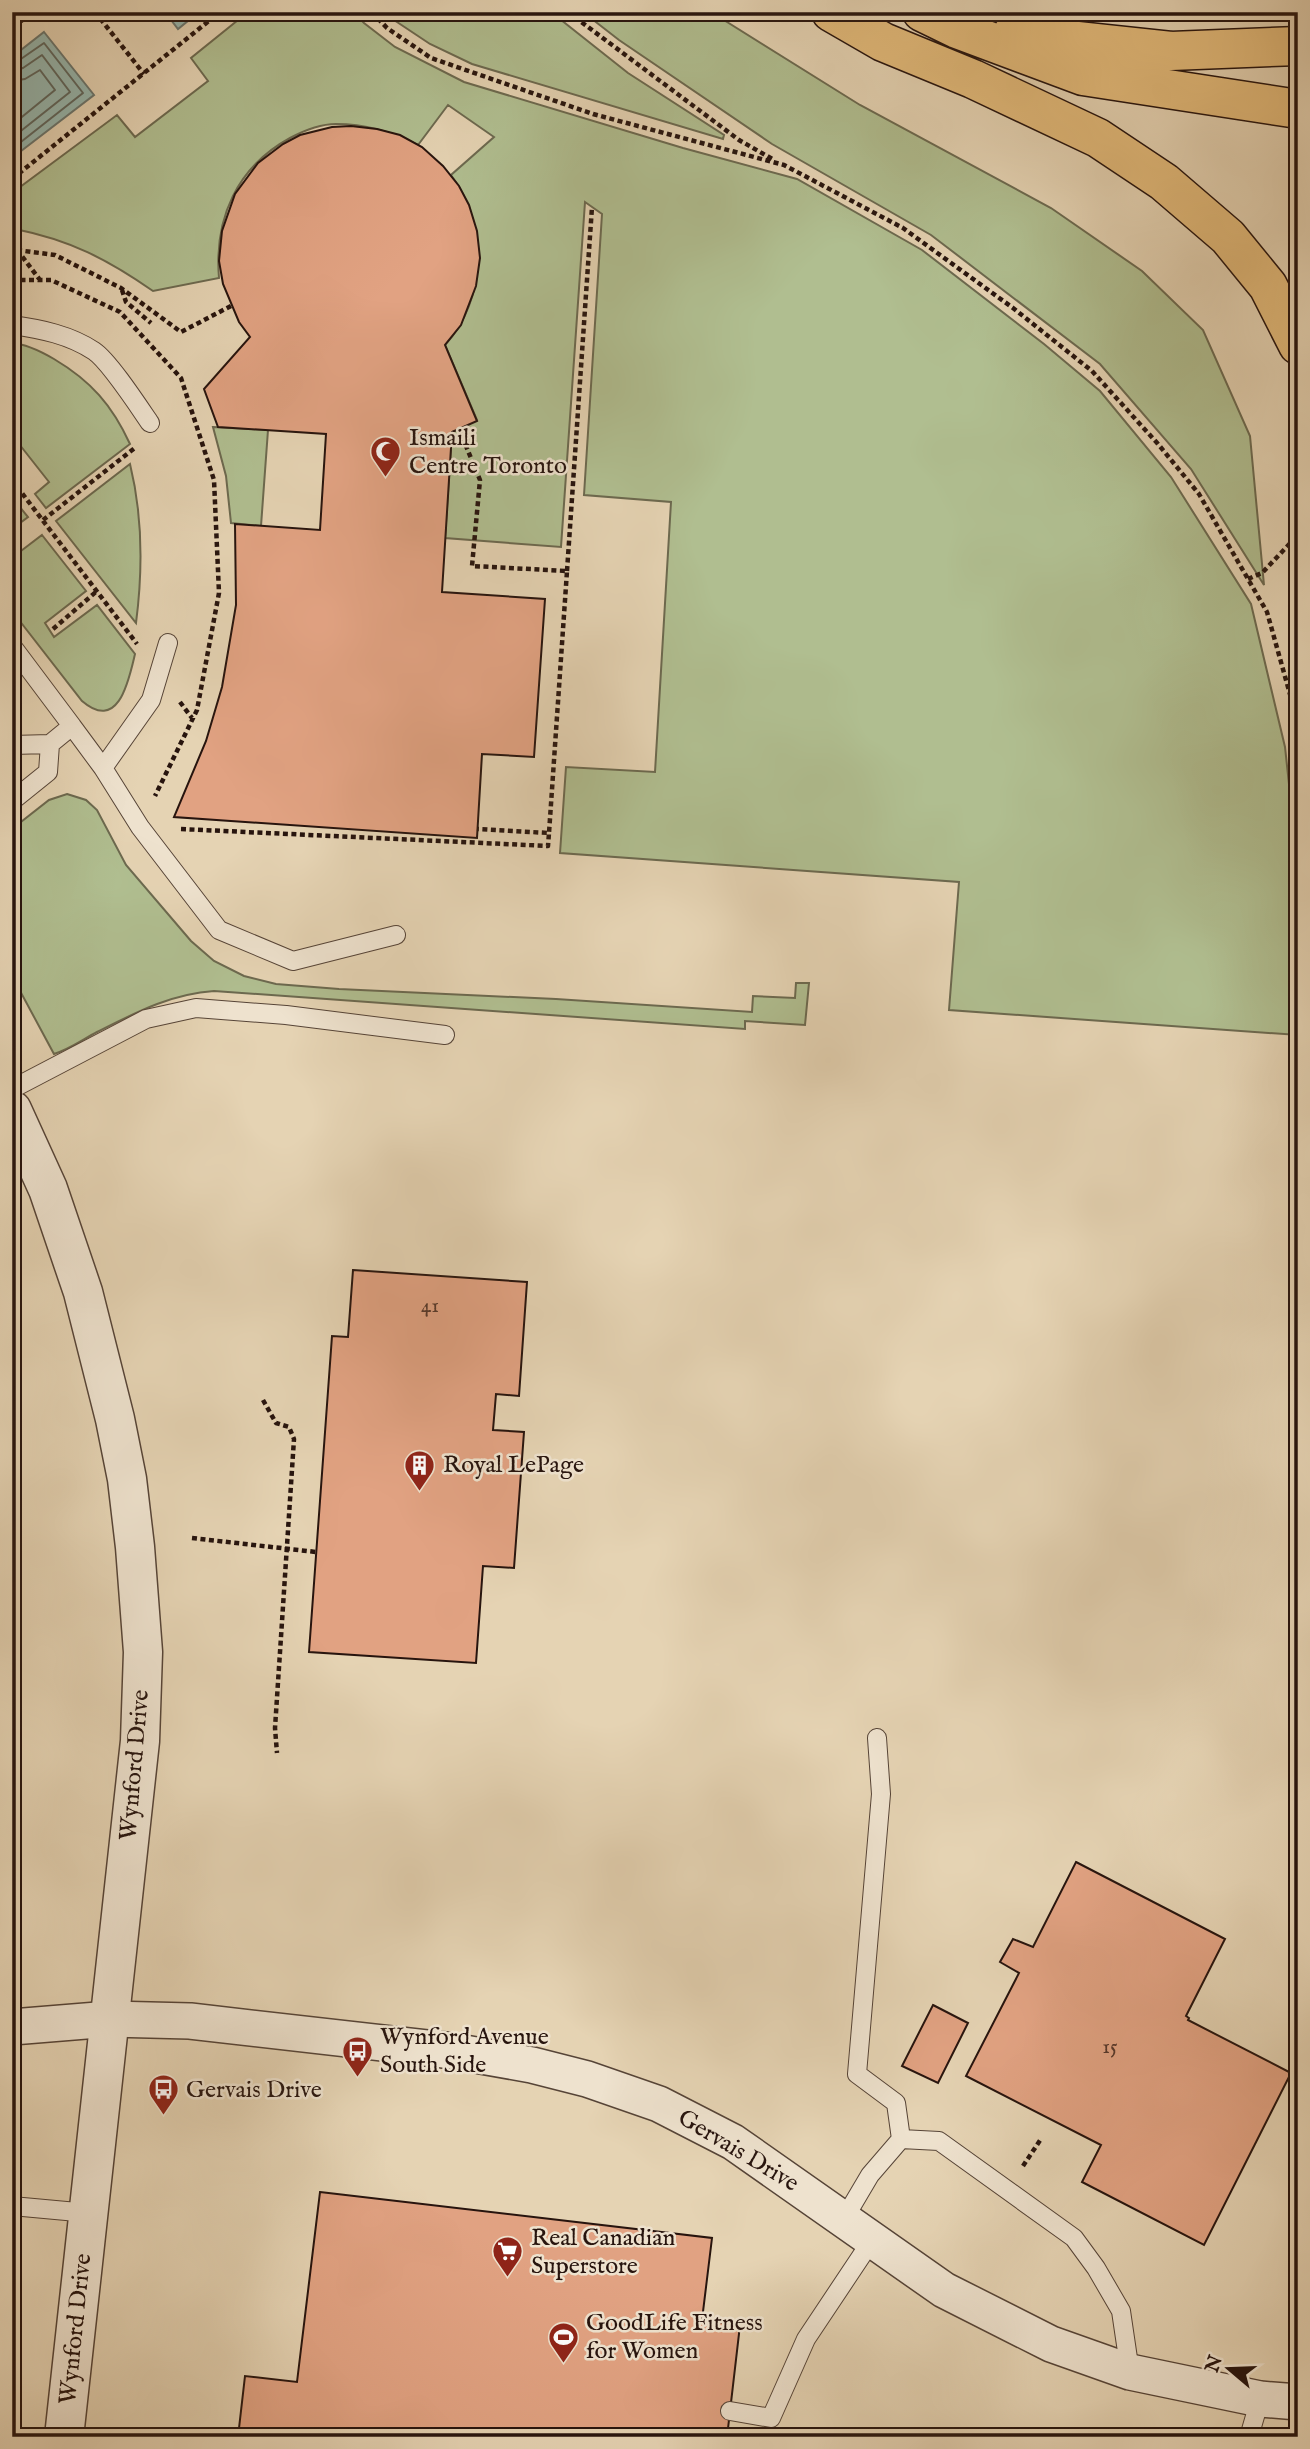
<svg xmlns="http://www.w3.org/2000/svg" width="1310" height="2449" font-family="'IM FELL English',serif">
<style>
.green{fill:#b0be90;stroke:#6c694f;stroke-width:2}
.water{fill:#96b7af;stroke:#6a766f;stroke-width:2}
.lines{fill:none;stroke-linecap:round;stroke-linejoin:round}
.shore{stroke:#5e665e;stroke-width:2}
.building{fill:#e1a282;stroke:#27140e;stroke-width:2}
.service-casing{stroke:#564437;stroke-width:20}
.minor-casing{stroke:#564437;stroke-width:38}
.tertiary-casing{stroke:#564437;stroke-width:41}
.motorway-casing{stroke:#27140e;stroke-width:41}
.path{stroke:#27140e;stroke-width:4.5;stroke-dasharray:5 3.5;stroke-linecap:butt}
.service{stroke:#eee2ce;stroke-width:18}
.minor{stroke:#eee2ce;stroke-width:35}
.tertiary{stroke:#eee2ce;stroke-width:38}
.motorway{stroke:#e2ba7a;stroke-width:38}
.labels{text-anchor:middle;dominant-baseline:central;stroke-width:5;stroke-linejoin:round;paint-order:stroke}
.number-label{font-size:21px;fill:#56382b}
.poi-label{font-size:24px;fill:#27140e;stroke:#eee2ce;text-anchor:start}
.street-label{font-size:24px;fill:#27140e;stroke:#eee2ce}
</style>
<rect width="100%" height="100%" fill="#e5d3b3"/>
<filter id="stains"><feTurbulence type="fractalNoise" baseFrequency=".00286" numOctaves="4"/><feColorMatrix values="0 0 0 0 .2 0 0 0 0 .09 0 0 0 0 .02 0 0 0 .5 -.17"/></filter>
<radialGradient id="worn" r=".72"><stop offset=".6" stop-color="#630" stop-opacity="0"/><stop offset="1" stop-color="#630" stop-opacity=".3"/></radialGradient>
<path class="green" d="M248 12H354L364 23 395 47 464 82 683 148 797 179 922 250 1044 344 1100 391 1171 477 1251 604 1285 747 1298 868V1035L949 1010 959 882 560 853 566 767 655 772 671 502 584 495 602 214 585 202 561 547 445 538 452 432 477 420 445 345C487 300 488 223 451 175L494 137 448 105 418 145C393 132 365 124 336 124 321 124 303 131 290 138 237 167 214 218 219 278L153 291C107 259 70 240 15 229L12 225V193L117 115 135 137 208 81 191 58Z
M382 12H551L628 73 724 135 723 139 472 64 430 44Z
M583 12H711L860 105 1051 208 1142 271 1203 330 1250 436 1264 585 1191 469 1100 364 931 235 772 144 619 40Z
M12 343C26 344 42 352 54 359 91 381 112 405 130 444L46 508 35 494 49 482 12 435Z
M213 427 268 430 261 526 231 523 226 476Z
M130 464C143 517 143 569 136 623L56 521Z
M19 506 28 517 12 529V511Z
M42 535 86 591 45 623 54 637 97 605 135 654C129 679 119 733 82 701L12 611V549L17 554Z
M67 794 86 800 97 810 126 865 191 941 214 961 244 976 276 984 339 989 556 999 752 1012 753 996 795 998 796 983H809L805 1025 745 1021V1029L214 991C170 994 135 1013 97 1032 82 1040 70 1049 54 1054L12 976V829L49 800Z"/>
<path class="water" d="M165 12H199L178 29Z
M44 32 94 95 12 158V57Z"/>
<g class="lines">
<path class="shore" d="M12 62 18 61 44 43 83 93 12 149
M12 71 23 68 42 55 70 92 12 138
M12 81 25 79 40 70 55 90 12 125"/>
</g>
<path class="building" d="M351 126 377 129 400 135 422 147 443 166 459 186 469 205 477 231 480 258 476 286 461 325 445 345 477 421 452 432 442 592 545 599 534 757 482 754 477 838 174 817 206 741 222 687 236 605 235 524 320 530 326 434 218 427 204 389 250 337 239 322 223 284 219 261 222 231 235 194 258 163 283 144 300 135 332 127Z
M353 1270 527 1282 519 1396 496 1394 493 1430 524 1432 514 1568 483 1566 476 1663 309 1652 332 1336 348 1337Z
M1076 1862 1225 1939 1186 2016 1189 2018 1188 2020 1291 2073 1204 2245 1082 2182 1101 2145 966 2076 1019 1973 1000 1962 1013 1939 1033 1947Z
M933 2005 968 2023 938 2083 902 2066Z
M320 2192 712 2238 702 2320 740 2325 727 2437H238L245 2376 297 2382Z"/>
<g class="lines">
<defs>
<path id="service" d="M12 325C41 329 70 335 94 351 109 361 139 407 150 423
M12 646 72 726
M12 745 50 744 72 726 103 768 140 827 219 930 293 961 396 935
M103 768 151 700 168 643
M12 801 48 772 50 744
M12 1089 146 1019 196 1008 286 1015 445 1035
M877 1738 881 1794 857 2074 896 2103 901 2139
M12 2206 88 2213
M844 2219 870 2175 901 2139 939 2141 1074 2238 1096 2268 1121 2311 1130 2372
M730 2411 771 2418 806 2339 872 2240
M1249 2437 1260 2399"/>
<path id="minor" d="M12 2027 110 2019 190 2021 453 2051 532 2065 587 2079 659 2104 733 2142 944 2290 1051 2344 1130 2372 1260 2399 1298 2402"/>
<path id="tertiary" d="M12 1110 48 1189 83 1292 115 1419 127 1479 135 1547 143 1652 140 1741 64 2437"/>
<path id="motorway" d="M831 12 883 42 973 79 1098 138 1164 182 1228 237 1268 286 1298 345
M922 12 957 29 1083 76 1298 109
M1012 34 1171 51 1298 46"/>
</defs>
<use href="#service" class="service-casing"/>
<use href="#minor" class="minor-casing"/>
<use href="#tertiary" class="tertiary-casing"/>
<use href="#motorway" class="motorway-casing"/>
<path class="path" d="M95 12 144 74
M372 12 387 28 431 58 593 114 784 165 903 228 1013 308 1092 371 1158 444 1199 494 1267 612 1298 723
M568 12 739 140 774 160
M12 28 33 12
M12 179 220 12
M12 243 40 280
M17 250 55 255 121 288 181 332 231 306
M12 280H51L120 312 181 378 214 480 219 593 197 710 155 796
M122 290 126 302 151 323
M459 429 480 480 472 566 567 571 549 833 477 829
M12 480 137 644
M43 520 136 447
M567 571 592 207
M1248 579 1262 573 1298 535
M53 629 97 591
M180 702 192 718
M181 829 548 846 549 833
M263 1400 276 1423 289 1427 294 1439 275 1728 277 1753
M192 1538 316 1552
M1023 2166 1041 2139"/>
<use href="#service" class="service"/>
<use href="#minor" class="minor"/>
<use href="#tertiary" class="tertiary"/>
<use href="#motorway" class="motorway"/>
</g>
<defs>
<symbol id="mosque-pin" viewBox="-11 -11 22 30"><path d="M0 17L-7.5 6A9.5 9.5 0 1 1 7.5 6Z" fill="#8f2418" stroke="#eee2ce"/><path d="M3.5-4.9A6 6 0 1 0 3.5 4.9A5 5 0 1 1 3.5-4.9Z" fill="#fff"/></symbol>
<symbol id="building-pin" viewBox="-11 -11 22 30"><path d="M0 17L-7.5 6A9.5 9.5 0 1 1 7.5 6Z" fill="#8f2418" stroke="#eee2ce"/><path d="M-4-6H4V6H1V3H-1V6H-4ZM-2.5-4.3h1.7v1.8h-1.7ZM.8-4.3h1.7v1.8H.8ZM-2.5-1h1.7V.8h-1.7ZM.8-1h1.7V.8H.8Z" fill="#fff"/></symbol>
<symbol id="bus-pin" viewBox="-11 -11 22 30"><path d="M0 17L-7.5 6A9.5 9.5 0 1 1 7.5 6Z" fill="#8f2418" stroke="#eee2ce"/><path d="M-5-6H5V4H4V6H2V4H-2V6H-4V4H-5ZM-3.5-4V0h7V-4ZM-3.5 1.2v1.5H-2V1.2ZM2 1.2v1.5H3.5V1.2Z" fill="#fff"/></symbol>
<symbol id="supermarket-pin" viewBox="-11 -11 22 30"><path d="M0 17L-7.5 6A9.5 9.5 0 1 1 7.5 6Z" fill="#8f2418" stroke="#eee2ce"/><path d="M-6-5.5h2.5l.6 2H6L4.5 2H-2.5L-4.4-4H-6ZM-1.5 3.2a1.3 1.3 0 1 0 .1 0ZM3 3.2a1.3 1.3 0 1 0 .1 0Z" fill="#fff"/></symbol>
<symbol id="stadium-pin" viewBox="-11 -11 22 30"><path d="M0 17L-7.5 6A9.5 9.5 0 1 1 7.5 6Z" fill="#8f2418" stroke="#eee2ce"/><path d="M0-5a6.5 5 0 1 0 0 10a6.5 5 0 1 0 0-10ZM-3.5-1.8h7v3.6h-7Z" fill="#fff"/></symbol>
</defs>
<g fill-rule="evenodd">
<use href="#mosque-pin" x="368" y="434" width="35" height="47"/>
<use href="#building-pin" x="402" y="1448" width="35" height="47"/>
<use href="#bus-pin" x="340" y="2034" width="35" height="47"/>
<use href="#bus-pin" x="146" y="2072" width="35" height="47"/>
<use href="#supermarket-pin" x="490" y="2234" width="35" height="47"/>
<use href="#stadium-pin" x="546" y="2320" width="35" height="47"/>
</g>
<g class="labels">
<g class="number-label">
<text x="430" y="1306">41</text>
<text x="1110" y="2047">15</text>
</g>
<g class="poi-label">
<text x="409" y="438">Ismaili<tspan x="409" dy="28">Centre Toronto</tspan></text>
<text x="443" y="1465">Royal LePage</text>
<text x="380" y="2037">Wynford Avenue<tspan x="380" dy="28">South Side</tspan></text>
<text x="186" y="2090">Gervais Drive</text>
<text x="531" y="2238">Real Canadian<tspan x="531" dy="28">Superstore</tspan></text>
<text x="586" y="2323">GoodLife Fitness<tspan x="586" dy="28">for Women</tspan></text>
</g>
<g class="street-label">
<text transform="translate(135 1765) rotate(-85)">Wynford Drive</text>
<text transform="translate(738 2151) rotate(31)">Gervais Drive</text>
<text transform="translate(76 2329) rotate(-84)">Wynford Drive</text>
</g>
</g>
<rect width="1310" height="2449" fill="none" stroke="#e5d3b3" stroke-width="42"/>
<rect x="14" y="14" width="1282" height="2421" fill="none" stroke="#27140e" stroke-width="3.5"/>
<rect x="21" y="21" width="1268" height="2407" fill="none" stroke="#27140e" stroke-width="2"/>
<g transform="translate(1229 2369) rotate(289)" stroke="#eee2ce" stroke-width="5" paint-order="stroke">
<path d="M0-5L12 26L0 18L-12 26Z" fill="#27140e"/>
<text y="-10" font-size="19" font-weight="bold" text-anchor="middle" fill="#27140e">N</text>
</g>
<rect width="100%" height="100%" filter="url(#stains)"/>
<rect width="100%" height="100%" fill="url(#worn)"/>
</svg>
